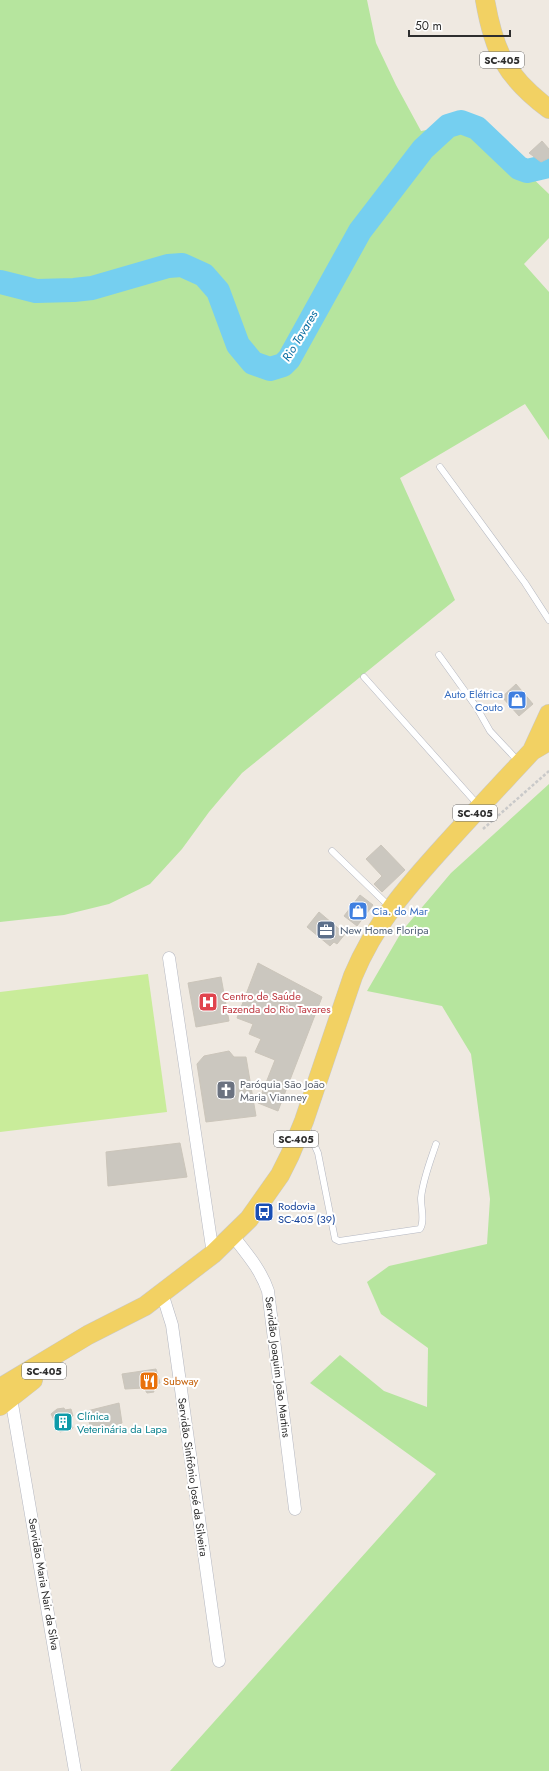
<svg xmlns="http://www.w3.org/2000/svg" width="549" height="1771" font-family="Jost,sans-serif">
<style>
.green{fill:#b6e59e}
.pitch{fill:#c9ec9a}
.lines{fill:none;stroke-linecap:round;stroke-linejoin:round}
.river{stroke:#75cff0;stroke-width:24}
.building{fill:#cbc7bf;stroke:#cbc5ba}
.lane-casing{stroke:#b4b7c1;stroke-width:7}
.street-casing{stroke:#b4b7c1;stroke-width:13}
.primary-casing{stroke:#c9c9c9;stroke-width:20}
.path{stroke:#c9c9c9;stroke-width:2.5;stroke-dasharray:3 2;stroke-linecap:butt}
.lane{stroke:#fff;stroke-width:6}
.street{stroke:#fff;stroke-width:12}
.primary{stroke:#f2d163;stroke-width:19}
.labels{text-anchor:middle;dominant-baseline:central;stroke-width:4;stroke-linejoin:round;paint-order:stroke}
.shield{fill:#fff;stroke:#6d6d6d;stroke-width:1}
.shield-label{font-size:10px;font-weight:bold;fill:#2e2e2e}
.shop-label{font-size:11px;fill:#366cbe;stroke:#fff;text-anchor:end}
.service-label{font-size:11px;fill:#4e5e75;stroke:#fff;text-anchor:start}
.health-label{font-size:11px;fill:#be3a42;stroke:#fff;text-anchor:start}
.worship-label{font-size:11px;fill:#5b616d;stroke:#fff;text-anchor:start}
.transit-label{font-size:11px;fill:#164399;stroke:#fff;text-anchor:start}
.street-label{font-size:11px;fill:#2e2e2e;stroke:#fff}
.food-label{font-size:11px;fill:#c56008;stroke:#fff;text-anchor:start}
.culture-label{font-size:11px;fill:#0d838f;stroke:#fff;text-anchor:start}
.water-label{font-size:12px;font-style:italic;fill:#0d6fa3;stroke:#fff}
</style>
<rect width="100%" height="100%" fill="#efe9e1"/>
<path class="green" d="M0 0H367L376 43 396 85 421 131 482 120 523 169 549 194V238L524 264 549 292V440L525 404 400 478 455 600 242 773 209 812 182 849 150 884 109 904 64 915 0 922Z
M549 784V1771H170L436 1474 310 1383 340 1355 384 1391 427 1407 428 1348 381 1314 367 1282 389 1266 487 1244 490 1199 471 1054 442 1006 367 991 402 931 451 873Z"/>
<path class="pitch" d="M148 974 167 1112 0 1132V992Z"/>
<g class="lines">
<path class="river" d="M0 282 36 291 74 290 92 288 168 266 182 265 204 275 218 291 238 345 253 363 270 369 283 365 289 359 360 231 423 149 448 126 461 122 477 128 519 168 527 171 549 166"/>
</g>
<path class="building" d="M542 141 549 149V158L541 162 529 153Z
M516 684 533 704 519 716 502 697Z
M381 845 405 870 382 892 374 884 382 876 366 859Z
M360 895 373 905 357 926 344 916Z
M319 912 345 934 337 944 334 942 330 946 307 927Z
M258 963 322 997 278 1111 258 1103 275 1060 255 1052 261 1039 249 1034 253 1024 237 1018Z
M221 977 229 1021 196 1027 188 983Z
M229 1051 234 1057H246L256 1116 206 1122 197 1064 204 1056Z
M180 1143 187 1177 108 1186 106 1152Z
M156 1369 160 1383 152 1385 154 1392 147 1393 144 1388 125 1389 122 1374Z
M119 1403 122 1423 91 1431 87 1411Z
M64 1408 65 1410 71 1409 73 1416 69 1417 73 1428 60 1432 51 1414 57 1409Z"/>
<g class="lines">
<defs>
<path id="lane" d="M440 467 525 583 549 620
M439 655 477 708 490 731 519 762
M364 677 479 806
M332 851 390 907
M306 1126 318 1153 335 1239 339 1241 420 1229C425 1221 421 1208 421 1198 423 1179 430 1162 436 1144"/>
<path id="street" d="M169 958 213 1254
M233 1236C247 1254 261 1270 268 1291L295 1509
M162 1293 172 1325 219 1661
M11 1398 75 1771"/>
<path id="primary" d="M485 0C494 52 506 77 549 109
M532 751 549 714
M0 1388 88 1335 145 1306 213 1254 249 1219 280 1175 290 1155 304 1121 353 976C375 923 407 887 445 845 474 813 503 782 532 751L549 741
M0 1406 33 1380"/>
</defs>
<use href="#lane" class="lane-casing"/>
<use href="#street" class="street-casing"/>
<use href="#primary" class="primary-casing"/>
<path class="path" d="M483 829 549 771"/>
<use href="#lane" class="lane"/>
<use href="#street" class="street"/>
<use href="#primary" class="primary"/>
</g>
<defs>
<symbol id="shop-square" viewBox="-11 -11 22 22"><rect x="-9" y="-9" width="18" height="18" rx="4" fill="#3f7fe0" stroke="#fff"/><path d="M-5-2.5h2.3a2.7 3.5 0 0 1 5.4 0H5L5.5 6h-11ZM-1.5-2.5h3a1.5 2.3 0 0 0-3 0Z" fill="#fff"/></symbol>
<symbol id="office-square" viewBox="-11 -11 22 22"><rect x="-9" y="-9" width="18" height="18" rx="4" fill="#5c6f8a" stroke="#fff"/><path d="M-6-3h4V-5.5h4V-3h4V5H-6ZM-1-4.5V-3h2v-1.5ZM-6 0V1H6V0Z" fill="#fff"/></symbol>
<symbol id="hospital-square" viewBox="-11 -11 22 22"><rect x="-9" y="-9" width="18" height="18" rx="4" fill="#e0444e" stroke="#fff"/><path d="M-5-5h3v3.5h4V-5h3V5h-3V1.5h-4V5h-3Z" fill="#fff"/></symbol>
<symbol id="church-square" viewBox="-11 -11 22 22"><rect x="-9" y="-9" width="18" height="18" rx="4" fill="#6b7280" stroke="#fff"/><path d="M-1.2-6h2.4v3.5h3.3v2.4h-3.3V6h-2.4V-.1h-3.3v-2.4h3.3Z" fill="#fff"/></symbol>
<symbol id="bus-square" viewBox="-11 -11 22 22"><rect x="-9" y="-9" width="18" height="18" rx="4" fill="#1a4fb4" stroke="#fff"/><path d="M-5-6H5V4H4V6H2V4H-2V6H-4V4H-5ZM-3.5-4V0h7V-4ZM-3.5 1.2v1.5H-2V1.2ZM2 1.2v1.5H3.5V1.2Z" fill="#fff"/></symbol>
<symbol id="restaurant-square" viewBox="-11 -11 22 22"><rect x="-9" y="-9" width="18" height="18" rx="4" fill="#e8710a" stroke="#fff"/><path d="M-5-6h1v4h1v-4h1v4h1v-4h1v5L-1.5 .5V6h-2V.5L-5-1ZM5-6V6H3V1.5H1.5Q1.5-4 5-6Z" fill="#fff"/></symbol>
<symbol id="building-square" viewBox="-11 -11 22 22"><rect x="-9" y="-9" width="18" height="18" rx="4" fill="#0f9aa8" stroke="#fff"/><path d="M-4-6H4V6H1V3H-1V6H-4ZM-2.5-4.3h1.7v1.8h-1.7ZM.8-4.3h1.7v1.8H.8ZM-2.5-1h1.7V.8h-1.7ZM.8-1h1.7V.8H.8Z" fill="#fff"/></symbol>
</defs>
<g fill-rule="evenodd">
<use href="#shop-square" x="506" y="689" width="22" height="22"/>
<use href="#shop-square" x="347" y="900" width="22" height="22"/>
<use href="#office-square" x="315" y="919" width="22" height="22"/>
<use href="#hospital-square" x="197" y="991" width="22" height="22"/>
<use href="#church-square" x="215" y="1079" width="22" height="22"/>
<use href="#bus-square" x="253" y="1201" width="22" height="22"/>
<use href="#restaurant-square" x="138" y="1370" width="22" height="22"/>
<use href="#building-square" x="52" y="1411" width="22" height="22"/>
</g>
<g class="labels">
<g class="shield">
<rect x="480" y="52" width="44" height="16" rx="3"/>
<rect x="453" y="805" width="44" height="16" rx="3"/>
<rect x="274" y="1131" width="44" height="16" rx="3"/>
<rect x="22" y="1363" width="44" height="16" rx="3"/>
</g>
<g class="shield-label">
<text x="502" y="60">SC-405</text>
<text x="475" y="813">SC-405</text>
<text x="296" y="1139">SC-405</text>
<text x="44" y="1371">SC-405</text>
</g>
<g class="shop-label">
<text x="503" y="694">Auto Elétrica<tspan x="503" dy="13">Couto</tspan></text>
<text x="372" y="911" text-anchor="start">Cia. do Mar</text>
</g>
<g class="service-label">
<text x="340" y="930">New Home Floripa</text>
</g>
<g class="health-label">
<text x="222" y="996">Centro de Saúde<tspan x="222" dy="13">Fazenda do Rio Tavares</tspan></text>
</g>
<g class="worship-label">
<text x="240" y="1084">Paróquia São João<tspan x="240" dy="13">Maria Vianney</tspan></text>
</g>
<g class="transit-label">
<text x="278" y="1206">Rodovia<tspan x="278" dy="13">SC-405 (39)</tspan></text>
</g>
<g class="street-label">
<text transform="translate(278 1367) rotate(83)">Servidão Joaquim João Martins</text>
<text transform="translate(193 1477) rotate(82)">Servidão Sinfrônio José da Silveira</text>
<text transform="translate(44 1584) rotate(80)">Servidão Maria Nair da Silva</text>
</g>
<g class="food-label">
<text x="163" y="1381">Subway</text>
</g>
<g class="culture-label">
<text x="77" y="1416">Clínica<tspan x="77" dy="13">Veterinária da Lapa</tspan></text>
</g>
<g class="water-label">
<text transform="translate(300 336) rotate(-59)">Rio Tavares</text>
</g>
</g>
<path d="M409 30v6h101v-6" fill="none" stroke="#2e2e2e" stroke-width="2"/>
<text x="415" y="30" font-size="12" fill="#2e2e2e" stroke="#ffffff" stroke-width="3" paint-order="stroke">50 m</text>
</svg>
